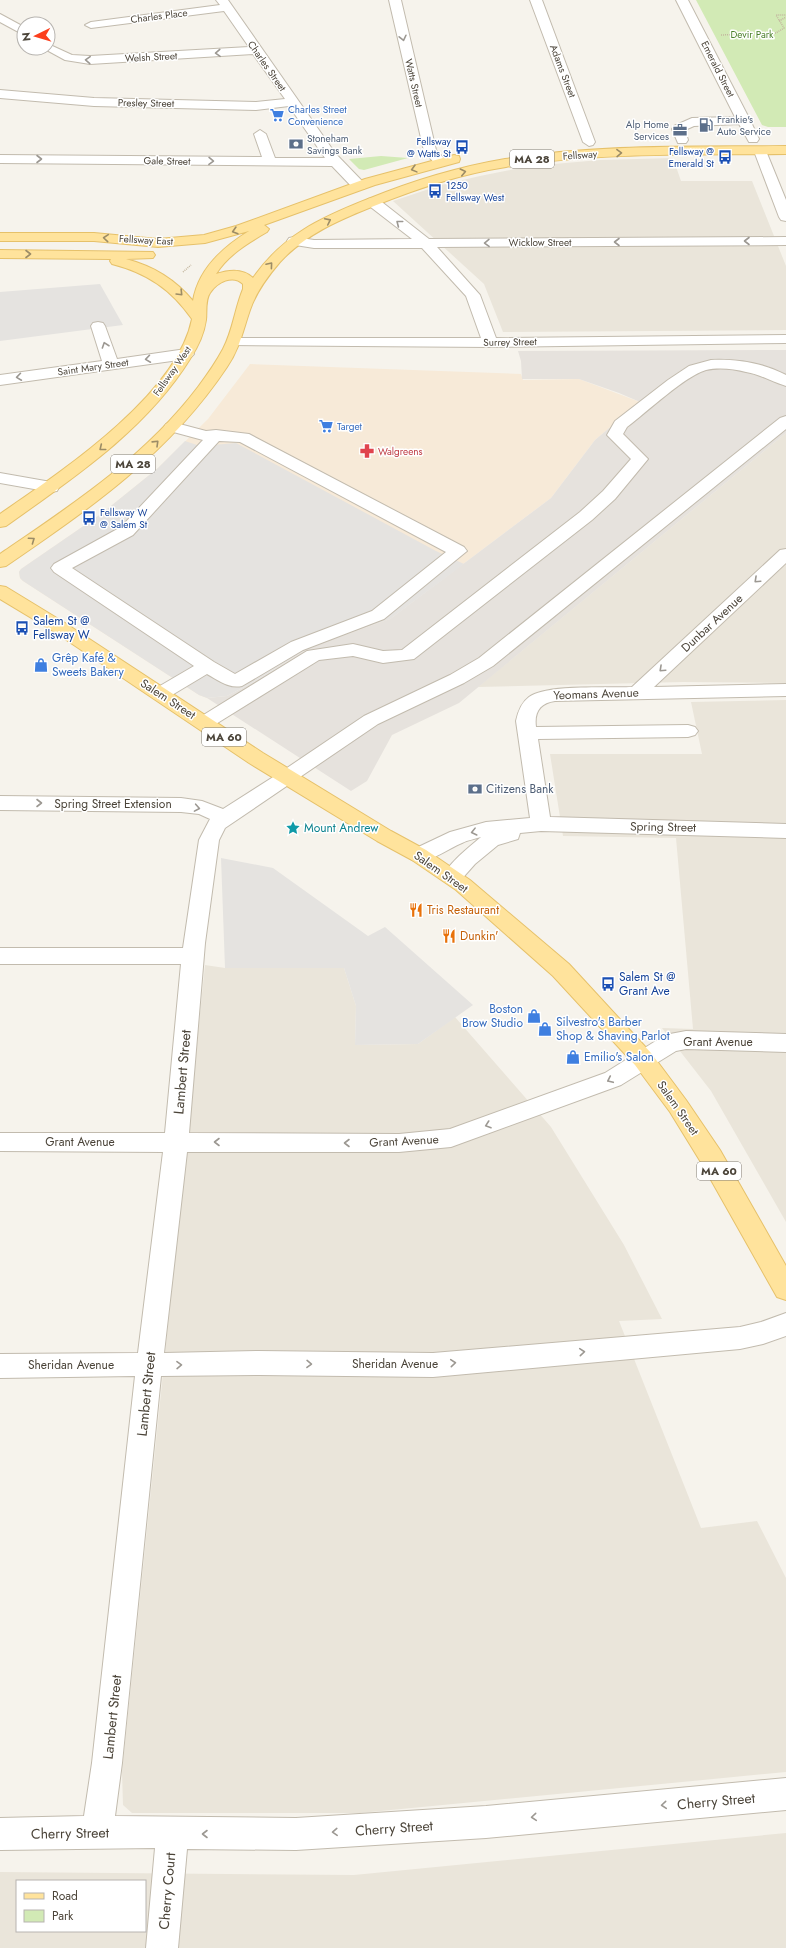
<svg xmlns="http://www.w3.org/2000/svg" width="786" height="1948" font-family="Jost,sans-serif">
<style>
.residential{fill:#eae5da;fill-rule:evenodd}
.commercial{fill:#f7ead8}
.industrial{fill:#e6e2dd}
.green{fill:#d2eab5}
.parking{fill:#e5e3e0}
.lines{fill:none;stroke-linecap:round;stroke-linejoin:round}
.minor-casing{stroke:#c2bbae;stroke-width:2}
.major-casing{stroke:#e6c16a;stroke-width:2}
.path{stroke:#c4b79f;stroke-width:1.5;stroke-dasharray:1 1;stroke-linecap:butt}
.minor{fill:#fff;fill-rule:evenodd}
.major{fill:#ffe39c;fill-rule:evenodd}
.oneway{stroke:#9c9892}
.oneway2{stroke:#9c8c66}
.labels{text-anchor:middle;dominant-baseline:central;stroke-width:3;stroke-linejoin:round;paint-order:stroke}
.far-street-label{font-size:10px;fill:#4b4439;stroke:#fff}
.far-park-label{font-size:10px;fill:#4a7f2a;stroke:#fff}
.far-shop-label{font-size:10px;fill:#366cbe;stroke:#fff;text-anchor:start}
.far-service-label{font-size:10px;fill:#4e5e75;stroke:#fff;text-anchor:start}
.far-transit-label{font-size:10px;fill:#164399;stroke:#fff;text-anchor:end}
.far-health-label{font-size:10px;fill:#be3a42;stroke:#fff;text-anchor:start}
.shield{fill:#fff;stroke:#817c74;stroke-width:1}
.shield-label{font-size:11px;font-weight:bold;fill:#4b4439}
.transit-label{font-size:12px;fill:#164399;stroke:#fff;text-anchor:start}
.street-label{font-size:12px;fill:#4b4439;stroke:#fff}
.shop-label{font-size:12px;fill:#366cbe;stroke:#fff;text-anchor:start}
.service-label{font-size:12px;fill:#4e5e75;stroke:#fff;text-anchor:start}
.culture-label{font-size:12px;fill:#0d838f;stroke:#fff;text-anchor:start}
.food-label{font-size:12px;fill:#c56008;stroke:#fff;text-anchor:start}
.near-street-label{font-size:14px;fill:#4b4439;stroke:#fff}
</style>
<rect width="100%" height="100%" fill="#f6f3ec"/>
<path class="residential" d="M673 158 681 181H752L786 266V330L503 332 484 284 393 201 441 185 480 176 531 166 600 160Z
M786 433V683L683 682 478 687Z
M786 700V1222L711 1091 662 1028 693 1029 676 838 563 836 550 754H702L691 702Z
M205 965 225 968H344L356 1006 355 1045 418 1044 455 1017 551 1127 624 1245 662 1319 619 1321 701 1528 757 1521 786 1578V1772L360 1813H132L123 1805 122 1772Z
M786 1833V1948H0V1872L354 1875ZM17 1881H145V1931H17Z"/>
<path class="commercial" d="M250 364 521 374 523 380 579 379 640 402 595 440 551 498 390 619 207 698 199 695 23 581 20 578 19 572 21 569 101 514 158 468 208 419Z"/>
<path class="industrial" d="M786 350V433L459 703 392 735 367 781 351 791 207 698 227 696 252 683 311 647 390 619 551 498 595 440 640 402 619 393 579 379H522L521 361 518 351Z"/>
<path class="green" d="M696 0H786V127H768L762 125Z
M381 156 408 158 364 170 359 169 349 159Z"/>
<path class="parking" d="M100 284 123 325 0 341V292Z
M185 441 200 446 236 443 436 551 464 564 390 619 311 647 252 683 227 696 207 698 199 695 23 581 20 578 19 572 21 569 101 514 158 468Z
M221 858 273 868 368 936 385 927 473 1005 418 1044 355 1045 356 1006 344 968H225Z"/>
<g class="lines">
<defs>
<path id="minor" d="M216 0H228L335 153 364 183 366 186 364 189H354L332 166 0 163V155L262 157 254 134 260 130 266 134 275 158H325L289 106 256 110 94 106 0 98V90L94 98 256 102 285 99 253 54 90 64 65 60 43 48H48V44L72 55 90 56 249 47 224 11 91 28 85 25 91 22 220 5Z
M389 0H401L436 150 447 162 446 165H436L424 151Z
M530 0H542L595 142 593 145 589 146 583 142Z
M676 0H688L750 120 759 139 757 142H749L739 124 694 126 685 130 688 140 686 143H678L672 129 674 126 692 118 735 117Z
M0 14 24 27V35L0 22Z
M760 147 766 151 786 200V221L781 220 779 217 754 151Z
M373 198 378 199 429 239 786 237V245L437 247 480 295 496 338 786 335V343L490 347 229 345 227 342 229 339 234 338H481L466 296 422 248H314L289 244 287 241 289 238 294 237 314 240 412 239 368 205 366 202 368 199Z
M98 322 103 323 105 326 117 359 186 349 191 351 194 354 191 357 186 359 0 385V375L102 361 91 326 93 323Z
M711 360C736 359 764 363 786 375V386C772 382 760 374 746 372 734 369 719 367 706 370 685 376 647 412 627 427L623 434 648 459 615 499 592 520 414 659 383 663 353 656 319 660 211 727 204 729 197 727 194 723 197 719 307 651 353 644 383 651 402 650 580 512 603 491 631 459 607 435 615 421 668 380 689 366Z
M786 416V429L493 666 464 683 378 724 225 828 219 840 205 943 189 1133 399 1134 450 1129 605 1073 662 1037 670 1034 686 1031 786 1034V1052L686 1049 676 1051 621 1085 451 1147 399 1152H187L164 1353 259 1351 433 1353 740 1327 761 1322 786 1313V1336L763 1344 740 1349 433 1377 259 1375 161 1376 122 1763 115 1816 296 1818 486 1806 786 1778V1810L486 1838 296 1850 187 1849 178 1948H146L155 1848 0 1850V1818L84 1816 92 1763 135 1376 0 1378V1354L138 1353 163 1152 0 1151V1133H165L181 964H0V948H183L199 840 210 819 199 814 181 812 0 810V796L181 798 202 801 223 809 281 772 364 716 450 675 479 658 780 418Z
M172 422 206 431 216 430 249 434 464 547 467 551 384 619 303 650 242 686C229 689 218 680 207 674L167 698 160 700 153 698 151 694 153 690 194 666 54 572 51 568 54 564 121 527 203 440 166 430 164 427 166 424ZM219 441 240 442 446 552 372 611 291 642 235 674 214 662 72 568 133 535Z
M0 473 51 482 57 483 59 487 57 491 51 492 0 483Z
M786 549V563L654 687 786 684V696L555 701C540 703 534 712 536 727L688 725 695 727 698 731 695 735 688 737 538 739 550 817 786 824V838L541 831 520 833 518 839 498 845 475 864 459 882 452 884 445 882 442 877C451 861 467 849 481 837 475 839 468 840 462 843 447 849 428 865 412 860L409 855 412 850 450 832 486 822 530 818 516 721C518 712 521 703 529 697 547 684 608 688 632 687L780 550Z"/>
<path id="major" d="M786 146V154C693 155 598 152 506 167 460 174 416 189 374 206 339 220 306 234 280 262 268 276 256 292 250 310 243 330 240 348 227 367 169 454 92 507 6 566L0 567V554C72 505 145 457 198 387 207 375 216 362 223 349 233 330 235 308 243 289V284C233 274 217 282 210 293 205 300 207 312 206 320 204 334 198 347 190 359 146 430 73 478 6 526L0 527V514C61 472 177 395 192 319 171 289 147 273 112 264L110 261 111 259 0 258V250L153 252 155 255 153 258 126 259C153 266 175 279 193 301 198 269 223 247 249 231L205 243 158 247 94 241H0V233H94L158 239 204 235 236 226 365 179 454 155 459 156 460 159 459 162 375 185 264 225 269 229 267 232C248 243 228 255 216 274 228 270 243 268 253 278 283 235 320 218 368 199 412 181 458 167 505 159 598 144 692 147 786 146Z
M0 586 6 587 65 623 263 753 391 831 426 850 470 880 569 964 651 1053 686 1100 720 1150 786 1266V1300L777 1297 702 1164 670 1112 635 1065 553 976 456 890 412 860 377 841 249 763 53 631 0 599Z"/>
</defs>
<use href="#minor" class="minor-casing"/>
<use href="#major" class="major-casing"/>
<path class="path" d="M779 21 786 17
M721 35 776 33 784 28 776 15H786
M183 272 191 265"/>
<use href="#minor" class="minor"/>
<use href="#major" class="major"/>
</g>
<defs><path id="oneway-chevron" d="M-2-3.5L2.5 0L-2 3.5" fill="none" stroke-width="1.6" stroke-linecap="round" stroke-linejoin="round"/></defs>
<g class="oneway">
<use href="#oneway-chevron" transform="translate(403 38) rotate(77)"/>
<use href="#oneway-chevron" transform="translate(218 53) rotate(177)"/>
<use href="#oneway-chevron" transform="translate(88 60) rotate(-177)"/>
<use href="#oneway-chevron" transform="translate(39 159)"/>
<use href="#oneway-chevron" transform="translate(211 161) rotate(1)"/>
<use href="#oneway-chevron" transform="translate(399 223) rotate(-142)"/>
<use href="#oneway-chevron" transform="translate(747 241) rotate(180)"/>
<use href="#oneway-chevron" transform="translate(617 242) rotate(180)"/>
<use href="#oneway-chevron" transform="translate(487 243) rotate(179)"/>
<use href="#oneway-chevron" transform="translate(105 345) rotate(-109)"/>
<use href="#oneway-chevron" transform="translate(148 359) rotate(172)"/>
<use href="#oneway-chevron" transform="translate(19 377) rotate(172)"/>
<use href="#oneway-chevron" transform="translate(757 580) rotate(137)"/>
<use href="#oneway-chevron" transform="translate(662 669) rotate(137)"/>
<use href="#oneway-chevron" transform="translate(39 803)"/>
<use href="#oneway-chevron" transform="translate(197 808) rotate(10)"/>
<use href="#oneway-chevron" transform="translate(474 832) rotate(166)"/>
<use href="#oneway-chevron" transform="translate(610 1080) rotate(155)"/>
<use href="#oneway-chevron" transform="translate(488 1125) rotate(161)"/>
<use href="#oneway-chevron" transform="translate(217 1142) rotate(-180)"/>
<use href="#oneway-chevron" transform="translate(347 1143) rotate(-180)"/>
<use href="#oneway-chevron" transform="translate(582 1352) rotate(-5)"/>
<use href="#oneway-chevron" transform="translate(453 1363) rotate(-5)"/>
<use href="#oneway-chevron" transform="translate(309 1364) rotate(1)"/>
<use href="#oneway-chevron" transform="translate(179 1365) rotate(-1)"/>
<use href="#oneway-chevron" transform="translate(664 1805) rotate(175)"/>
<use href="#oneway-chevron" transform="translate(534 1817) rotate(175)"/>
<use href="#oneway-chevron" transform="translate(335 1832) rotate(177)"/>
<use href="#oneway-chevron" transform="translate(205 1834) rotate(-180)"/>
</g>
<g class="oneway2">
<use href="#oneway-chevron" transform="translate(619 153) rotate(-1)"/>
<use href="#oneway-chevron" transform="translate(414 169) rotate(165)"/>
<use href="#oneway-chevron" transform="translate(463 172) rotate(-13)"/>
<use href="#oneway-chevron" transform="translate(328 221) rotate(-26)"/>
<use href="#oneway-chevron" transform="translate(235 231) rotate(164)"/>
<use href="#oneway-chevron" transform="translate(106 238) rotate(-175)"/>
<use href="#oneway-chevron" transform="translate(28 254)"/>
<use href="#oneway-chevron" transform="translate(270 265) rotate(-50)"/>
<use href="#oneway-chevron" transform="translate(180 293) rotate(46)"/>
<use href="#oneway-chevron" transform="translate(156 443) rotate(-44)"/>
<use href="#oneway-chevron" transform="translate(102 448) rotate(141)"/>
<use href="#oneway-chevron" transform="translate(32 540) rotate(-35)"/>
</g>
<defs>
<symbol id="supermarket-bare" viewBox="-9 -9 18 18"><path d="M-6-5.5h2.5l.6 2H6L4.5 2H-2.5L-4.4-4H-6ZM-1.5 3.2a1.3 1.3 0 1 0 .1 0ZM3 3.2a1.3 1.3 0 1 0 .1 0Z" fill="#3f7fe0" stroke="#fff" stroke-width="2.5" paint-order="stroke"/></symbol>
<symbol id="fuel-bare" viewBox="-9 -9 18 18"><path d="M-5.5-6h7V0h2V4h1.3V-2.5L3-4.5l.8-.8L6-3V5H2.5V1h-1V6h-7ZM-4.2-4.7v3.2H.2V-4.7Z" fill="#5c6f8a" stroke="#fff" stroke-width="2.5" paint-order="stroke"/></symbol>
<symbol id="office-bare" viewBox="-9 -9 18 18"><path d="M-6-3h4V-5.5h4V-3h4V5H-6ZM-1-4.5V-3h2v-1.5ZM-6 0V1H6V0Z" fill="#5c6f8a" stroke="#fff" stroke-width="2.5" paint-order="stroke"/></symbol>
<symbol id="bank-bare" viewBox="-9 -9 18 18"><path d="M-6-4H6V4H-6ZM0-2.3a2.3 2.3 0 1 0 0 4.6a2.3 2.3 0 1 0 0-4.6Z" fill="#5c6f8a" stroke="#fff" stroke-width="2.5" paint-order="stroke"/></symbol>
<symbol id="bus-bare" viewBox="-9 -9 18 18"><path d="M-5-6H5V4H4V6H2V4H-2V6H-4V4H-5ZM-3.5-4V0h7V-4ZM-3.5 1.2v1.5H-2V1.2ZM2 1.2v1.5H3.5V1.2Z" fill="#1a4fb4" stroke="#fff" stroke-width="2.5" paint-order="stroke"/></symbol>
<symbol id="pharmacy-bare" viewBox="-9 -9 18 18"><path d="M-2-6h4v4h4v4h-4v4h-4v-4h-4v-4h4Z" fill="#e0444e" stroke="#fff" stroke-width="2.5" paint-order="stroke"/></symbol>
<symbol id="shop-bare" viewBox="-9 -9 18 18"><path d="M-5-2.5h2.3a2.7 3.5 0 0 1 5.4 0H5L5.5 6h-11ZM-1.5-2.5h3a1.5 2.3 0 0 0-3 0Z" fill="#3f7fe0" stroke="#fff" stroke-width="2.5" paint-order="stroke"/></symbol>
<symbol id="sight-bare" viewBox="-9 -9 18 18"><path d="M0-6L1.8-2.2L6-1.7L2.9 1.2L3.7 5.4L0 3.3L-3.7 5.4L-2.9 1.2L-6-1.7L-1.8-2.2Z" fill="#0f9aa8" stroke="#fff" stroke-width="2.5" paint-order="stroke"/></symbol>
<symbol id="restaurant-bare" viewBox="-9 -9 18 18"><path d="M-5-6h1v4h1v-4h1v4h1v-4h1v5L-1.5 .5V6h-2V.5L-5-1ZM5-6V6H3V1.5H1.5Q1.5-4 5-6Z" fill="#e8710a" stroke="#fff" stroke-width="2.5" paint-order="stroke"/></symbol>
</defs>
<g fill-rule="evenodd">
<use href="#supermarket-bare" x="267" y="105" width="20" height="20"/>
<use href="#fuel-bare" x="696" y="115" width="20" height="20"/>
<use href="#office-bare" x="670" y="120" width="20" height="20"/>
<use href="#bank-bare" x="286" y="134" width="20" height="20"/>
<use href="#bus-bare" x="452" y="137" width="20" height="20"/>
<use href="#bus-bare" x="715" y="147" width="20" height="20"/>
<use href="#bus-bare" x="425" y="181" width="20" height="20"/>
<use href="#supermarket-bare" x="316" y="416" width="20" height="20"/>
<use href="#pharmacy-bare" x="357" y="441" width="20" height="20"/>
<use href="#bus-bare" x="79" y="508" width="20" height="20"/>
<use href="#bus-bare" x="12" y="618" width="20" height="20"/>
<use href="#shop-bare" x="31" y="655" width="20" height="20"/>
<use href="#bank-bare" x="465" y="779" width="20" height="20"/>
<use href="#sight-bare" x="283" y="818" width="20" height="20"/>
<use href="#restaurant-bare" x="406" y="900" width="20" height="20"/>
<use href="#restaurant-bare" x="439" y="926" width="20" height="20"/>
<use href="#bus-bare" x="598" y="974" width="20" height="20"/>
<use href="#shop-bare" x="524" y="1006" width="20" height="20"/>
<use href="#shop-bare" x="535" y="1019" width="20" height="20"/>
<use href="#shop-bare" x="563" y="1047" width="20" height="20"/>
</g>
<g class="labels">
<g class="far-street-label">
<text transform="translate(159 16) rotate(-7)">Charles Place</text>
<text transform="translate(151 57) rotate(-3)">Welsh Street</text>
<text transform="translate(267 66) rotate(55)">Charles Street</text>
<text transform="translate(718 69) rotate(63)">Emerald Street</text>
<text transform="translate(563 71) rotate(69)">Adams Street</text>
<text transform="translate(414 83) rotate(77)">Watts Street</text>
<text transform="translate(146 103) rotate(1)">Presley Street</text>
<text transform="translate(580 155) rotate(-4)">Fellsway</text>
<text transform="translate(167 161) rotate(1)">Gale Street</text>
<text transform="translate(146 240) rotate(3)">Fellsway East</text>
<text x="540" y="242">Wicklow Street</text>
<text transform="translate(510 342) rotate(-1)">Surrey Street</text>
<text transform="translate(93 367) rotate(-8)">Saint Mary Street</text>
<text transform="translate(172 371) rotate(-55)">Fellsway West</text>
</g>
<g class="far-park-label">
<text x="752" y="34">Devir Park</text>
</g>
<g class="far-shop-label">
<text x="288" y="109">Charles Street<tspan x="288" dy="12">Convenience</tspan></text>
<text x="337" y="426">Target</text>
</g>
<g class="far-service-label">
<text x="717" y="119">Frankie's<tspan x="717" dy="12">Auto Service</tspan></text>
<text x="669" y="124" text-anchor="end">Alp Home<tspan x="669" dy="12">Services</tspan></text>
<text x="307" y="138">Stoneham<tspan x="307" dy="12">Savings Bank</tspan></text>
</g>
<g class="far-transit-label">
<text x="451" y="141">Fellsway<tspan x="451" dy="12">@ Watts St</tspan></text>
<text x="714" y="151">Fellsway @<tspan x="714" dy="12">Emerald St</tspan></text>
<text x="446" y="185" text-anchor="start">1250<tspan x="446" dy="12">Fellsway West</tspan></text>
<text x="100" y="512" text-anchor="start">Fellsway W<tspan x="100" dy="12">@ Salem St</tspan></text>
</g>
<g class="far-health-label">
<text x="378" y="451">Walgreens</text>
</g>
<g class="shield">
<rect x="510" y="150" width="44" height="18" rx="3"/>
<rect x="111" y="455" width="44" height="18" rx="3"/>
<rect x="202" y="728" width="44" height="18" rx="3"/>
<rect x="697" y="1162" width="44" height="18" rx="3"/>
</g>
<g class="shield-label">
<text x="532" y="159">MA 28</text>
<text x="133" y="464">MA 28</text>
<text x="224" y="737">MA 60</text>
<text x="719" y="1171">MA 60</text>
</g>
<g class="transit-label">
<text x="33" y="621">Salem St @<tspan x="33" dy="14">Fellsway W</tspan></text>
<text x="619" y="977">Salem St @<tspan x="619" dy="14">Grant Ave</tspan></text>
</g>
<g class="street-label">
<text transform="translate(712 623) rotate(-43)">Dunbar Avenue</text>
<text transform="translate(596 694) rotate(-2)">Yeomans Avenue</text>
<text transform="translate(168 699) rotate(33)">Salem Street</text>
<text x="113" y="804">Spring Street Extension</text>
<text transform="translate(663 827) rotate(1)">Spring Street</text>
<text transform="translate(441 872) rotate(35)">Salem Street</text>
<text x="718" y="1042">Grant Avenue</text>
<text transform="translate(678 1108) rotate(55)">Salem Street</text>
<text transform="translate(404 1141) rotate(-3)">Grant Avenue</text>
<text x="80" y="1142">Grant Avenue</text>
<text x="395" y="1364">Sheridan Avenue</text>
<text x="71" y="1365">Sheridan Avenue</text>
</g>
<g class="shop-label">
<text x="52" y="658">Grêp Kafé &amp;<tspan x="52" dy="14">Sweets Bakery</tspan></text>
<text x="523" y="1009" text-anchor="end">Boston<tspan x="523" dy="14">Brow Studio</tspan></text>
<text x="556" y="1022">Silvestro's Barber<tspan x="556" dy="14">Shop &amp; Shaving Parlot</tspan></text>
<text x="584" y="1057">Emilio's Salon</text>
</g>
<g class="service-label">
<text x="486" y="789">Citizens Bank</text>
</g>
<g class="culture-label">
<text x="304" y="828">Mount Andrew</text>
</g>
<g class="food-label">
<text x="427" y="910">Tris Restaurant</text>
<text x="460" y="936">Dunkin'</text>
</g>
<g class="near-street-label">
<text transform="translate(182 1072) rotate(-85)">Lambert Street</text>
<text transform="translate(146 1394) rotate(-84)">Lambert Street</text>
<text transform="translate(112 1717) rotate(-84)">Lambert Street</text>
<text transform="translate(716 1801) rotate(-5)">Cherry Street</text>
<text transform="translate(394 1828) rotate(-4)">Cherry Street</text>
<text transform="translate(70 1833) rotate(-1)">Cherry Street</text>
<text transform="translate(167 1891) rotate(-85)">Cherry Court</text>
</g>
</g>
<rect x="16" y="1880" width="130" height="52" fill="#ffffff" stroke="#b7b4b0"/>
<rect x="24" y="1893" width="20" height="6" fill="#ffe39c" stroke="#b7b4b0"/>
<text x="52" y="1900" font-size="12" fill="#4b4439">Road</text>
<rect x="24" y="1910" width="20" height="12" fill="#d2eab5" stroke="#b7b4b0"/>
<text x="52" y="1920" font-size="12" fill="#4b4439">Park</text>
<g transform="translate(36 36) rotate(265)"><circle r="19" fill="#ffffff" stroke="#b7b4b0"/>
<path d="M0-3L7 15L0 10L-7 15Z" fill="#fc3f1d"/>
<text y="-6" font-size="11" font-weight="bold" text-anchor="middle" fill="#4b4439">N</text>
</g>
</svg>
